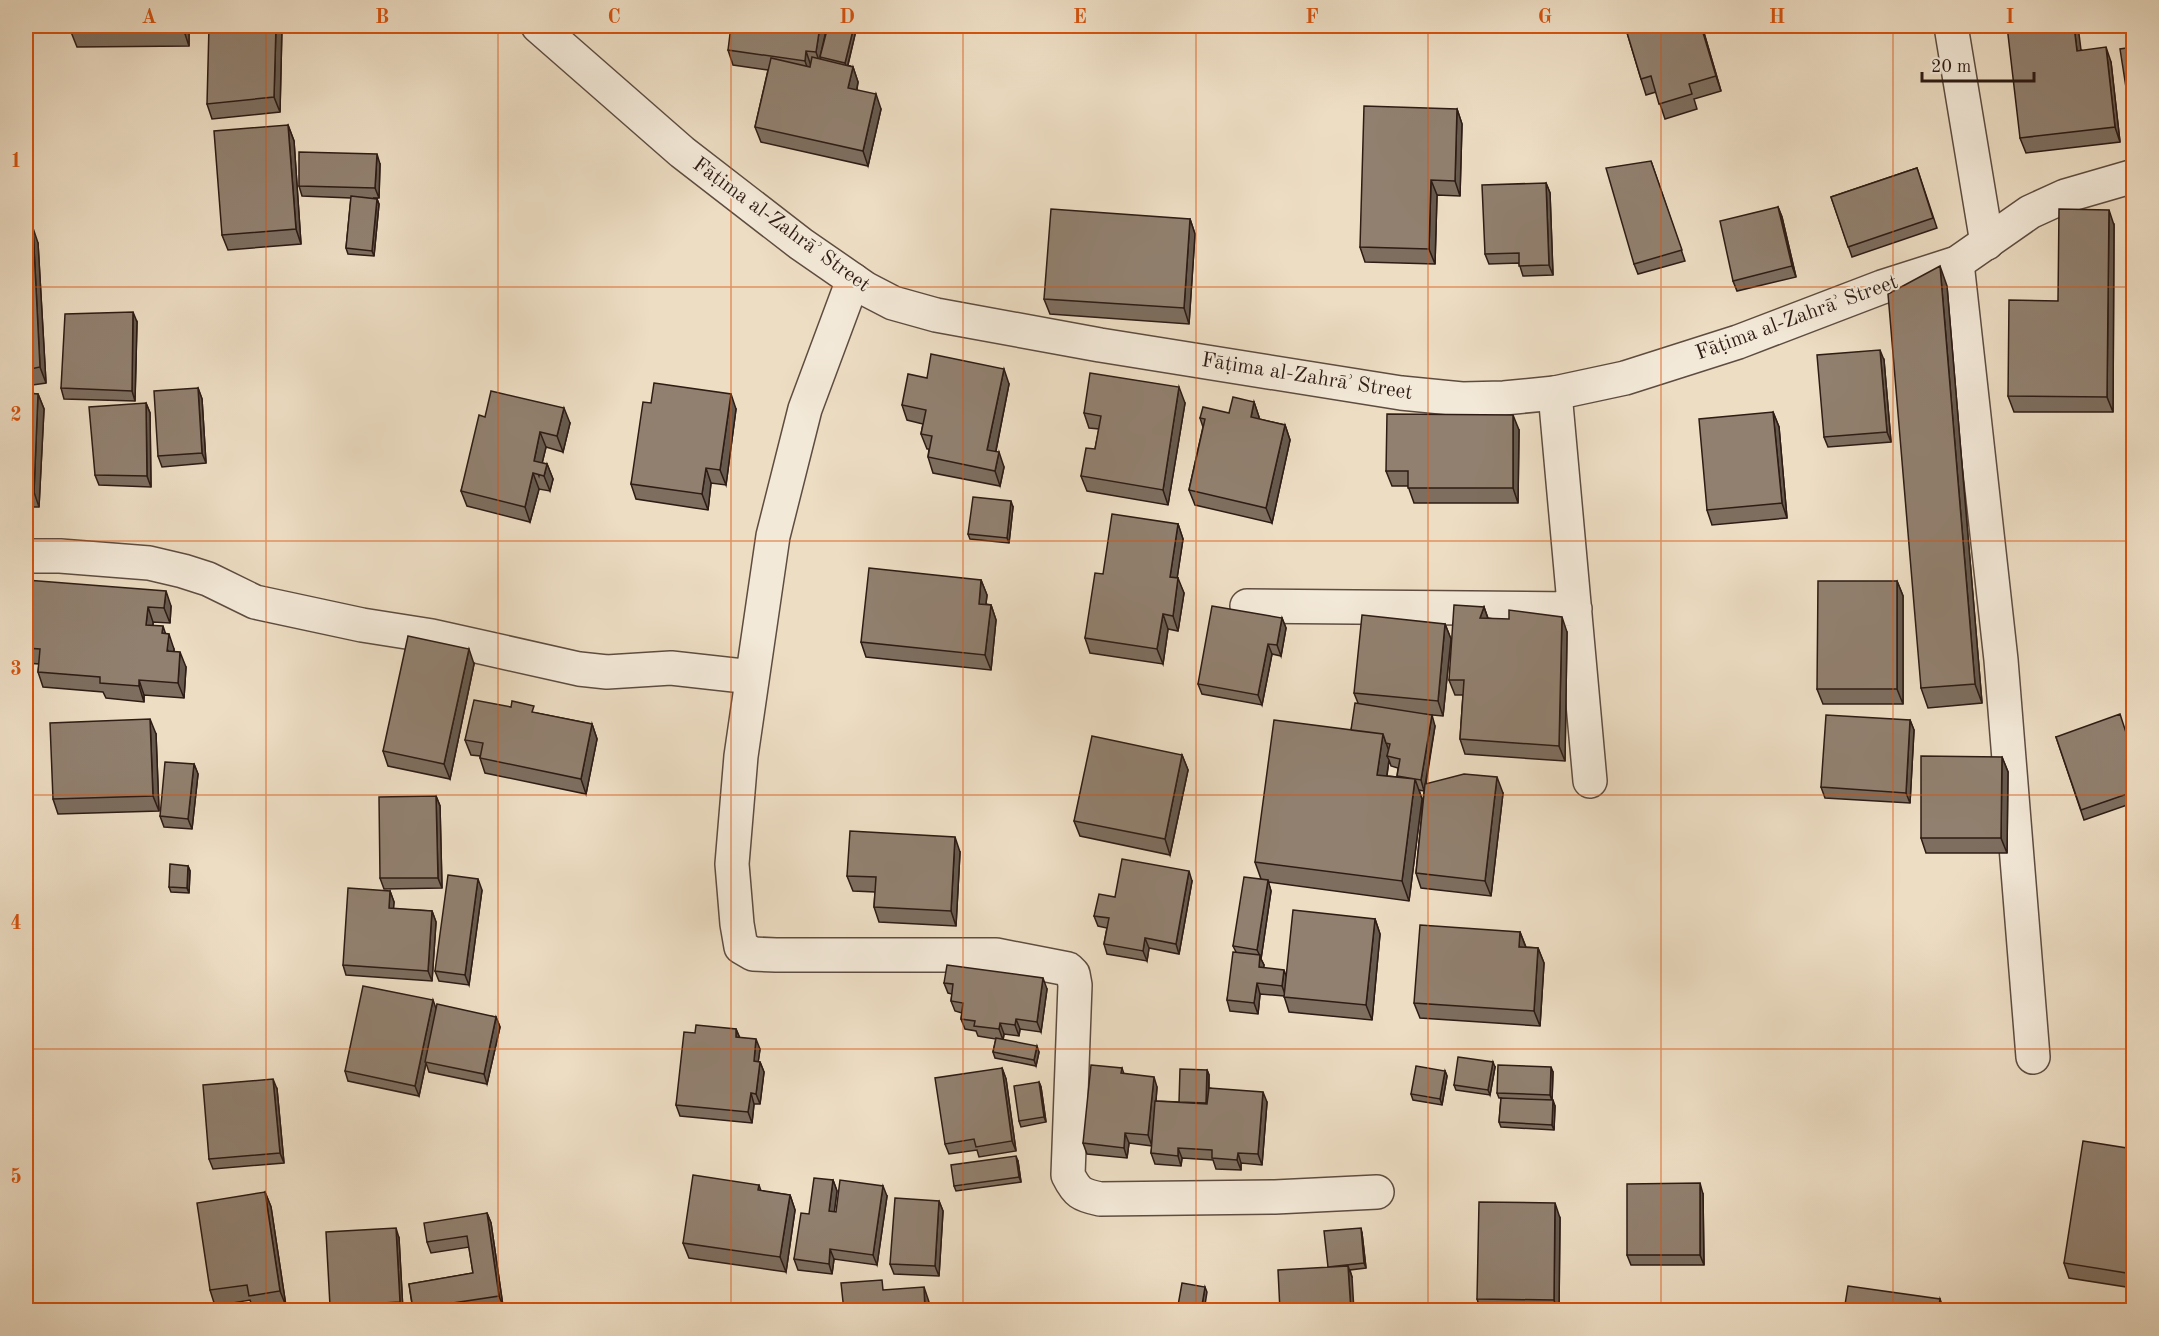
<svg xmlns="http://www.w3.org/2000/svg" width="2159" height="1336" font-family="'Old Standard TT',serif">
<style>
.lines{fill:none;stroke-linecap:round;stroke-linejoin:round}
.minor-casing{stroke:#5e4c40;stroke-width:36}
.tertiary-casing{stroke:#5e4c40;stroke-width:36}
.minor{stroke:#f3e9d8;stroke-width:33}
.tertiary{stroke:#f3e9d8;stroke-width:33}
.wall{fill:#7d6e5f;stroke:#2e1c15;stroke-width:1.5;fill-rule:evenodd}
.shaded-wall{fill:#665a4e;stroke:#2e1c15;stroke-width:1.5}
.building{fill:#91806f;stroke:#2e1c15;stroke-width:1.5}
.grid{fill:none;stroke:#d5530d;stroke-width:1.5;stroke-opacity:0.55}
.labels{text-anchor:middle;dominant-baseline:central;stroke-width:4.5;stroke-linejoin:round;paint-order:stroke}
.street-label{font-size:21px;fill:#2e1c15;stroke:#f3e9d8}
.neatline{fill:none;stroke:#d5530d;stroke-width:2}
.grid-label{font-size:20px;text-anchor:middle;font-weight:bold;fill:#d5530d}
</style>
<rect width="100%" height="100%" fill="#edddc3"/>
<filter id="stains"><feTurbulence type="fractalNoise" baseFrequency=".00333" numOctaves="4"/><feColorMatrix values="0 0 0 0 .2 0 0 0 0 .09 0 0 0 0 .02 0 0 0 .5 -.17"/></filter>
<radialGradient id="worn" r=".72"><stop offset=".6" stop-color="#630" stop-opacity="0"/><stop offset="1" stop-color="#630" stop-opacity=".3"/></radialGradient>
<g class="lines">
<defs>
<path id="minor" d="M1951 26 1987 243
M1957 263 2001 660 2033 1057
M853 280 805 409 773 536 741 756 732 864 737 924 741 947 753 954 776 955H996L1068 969 1073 974 1075 985 1068 1175C1077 1193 1081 1195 1100 1199L1275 1197 1377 1192
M1555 393 1590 781
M26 556H60L149 563 183 571 208 579 255 602 362 625 432 636 579 669 607 672 671 668 752 677
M1247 606 1575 609"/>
<path id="tertiary" d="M538 26 682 152 801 244 866 289 893 303 936 315 1100 345 1401 393 1462 399 1504 398 1555 393 1625 378 1738 342 1882 287 1957 263 2030 212 2065 196 2134 176"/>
</defs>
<use href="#minor" class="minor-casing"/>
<use href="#tertiary" class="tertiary-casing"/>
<use href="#minor" class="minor"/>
<use href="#tertiary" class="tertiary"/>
</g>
<path class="wall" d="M189 26V46L77 47 71 32Z
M282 26 280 112 212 119 207 104Z
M828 26H857L848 65 853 67 858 82 857 90 881 109 868 166 761 142 755 127 768 70 733 65 728 50Z
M1625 26H1702L1721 91 1694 99 1697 109 1665 119 1656 92 1646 95 1641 79Z
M2133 47V123L2130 113Z
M2081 50 2111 62 2120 142 2026 153 2020 138Z
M1457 109 1462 124 1460 196 1437 195 1435 264 1365 262 1360 247Z
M288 125 294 141 301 244 228 250 222 235Z
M1651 161 1685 261 1638 274 1634 264Z
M380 164 379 198H373L377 199 379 204 374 256 348 254 346 248 351 198 302 196 299 186Z
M1917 168 1937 228 1852 257 1831 197Z
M1546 183 1550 193 1553 275 1523 276 1519 263 1489 264 1485 254Z
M1778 207 1782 217 1796 277 1737 291 1733 281Z
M1190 219 1195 234 1189 324 1050 314 1044 299Z
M2114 225 2113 412H2014L2008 396 2058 301Z
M26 229 38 243 46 383 26 386Z
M1947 286 1982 703 1928 708 1921 688Z
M137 322 135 401 64 399 61 388Z
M1884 360 1891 442 1828 447 1824 437Z
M927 378 1009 384 996 451 1004 467 1000 486 933 473 928 457 929 449H927L921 434 923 424 907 420 902 405Z
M198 388 202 399 206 463 162 467 158 456Z
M26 393 38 394 44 409 39 507H26Z
M1254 402 1259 417V419L1285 425 1290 440 1272 523 1195 505 1189 490 1203 427 1200 418 1229 413Z
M146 403 150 413 151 487 99 485 95 475Z
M651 403 736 409 726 485 711 483 708 510 636 499 631 484Z
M1185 403 1168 505 1087 491 1081 476 1095 449 1099 429 1089 428 1084 413Z
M1773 412 1779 427 1787 518 1712 525 1707 510Z
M485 417 570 423 563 452 546 447 542 463 547 464 553 479 550 491 539 489 530 522 467 506 461 491Z
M1519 430 1518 503H1414L1408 486H1392L1386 471Z
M1013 507 1009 543 970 539 968 534Z
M1178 524 1183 539 1177 578 1184 593 1178 631 1168 629 1163 664 1090 653 1085 638 1103 574Z
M26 580 171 606 170 623 153 622V626L165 633 174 649V652L186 667 184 698 144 695V702L106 698 103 692 43 687 38 672 39 664 26 663Z
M981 580 987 595 986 604 991 605 996 620 991 670 866 657 861 642Z
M1897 581 1903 596V704H1823L1817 689Z
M1484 607 1488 618 1567 632 1565 761 1465 754 1460 739 1463 695H1455L1449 680Z
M1282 618 1286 628 1281 656 1272 654 1262 705 1202 694 1198 684Z
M1445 624 1451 639 1443 716 1421 714 1435 726 1426 784 1503 793 1491 896 1421 888 1416 873 1424 791 1419 790 1422 799 1409 901 1268 882 1271 891 1261 959 1264 965 1263 968 1286 975 1375 919 1380 934 1372 1020 1289 1012 1284 996 1260 994 1258 1014 1230 1011 1227 1000 1236 952 1233 946 1261 879 1255 862 1351 730 1358 703 1354 693ZM1389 760 1391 766 1398 768 1397 777 1387 776Z
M474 664 450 779 388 766 383 751Z
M536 713 592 724 597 739 586 794 485 773 480 758V756L471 755 465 740Z
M1910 720 1914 730 1910 803 1825 798 1821 787Z
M156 734 159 811 58 814 53 799Z
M2056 737 2133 754V803L2084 820Z
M1182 755 1188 770 1170 855 1080 836 1074 821Z
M2002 757 2008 772 2007 853H1926L1921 838Z
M194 764 198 774 192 829 164 827 160 816Z
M436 796 440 806 442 888 384 889 380 878Z
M960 852 956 926 879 922 874 907 875 892 853 891 847 876Z
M188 866 190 871 189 893 171 892 169 887Z
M1192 881 1179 954 1149 948 1147 961 1107 954 1104 944 1107 928 1098 926 1094 916 1115 897Z
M482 890 469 985 439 981 435 971Z
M390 891 394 902 393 909 432 911 436 922 432 981 346 975 343 965Z
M1520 932 1526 947 1538 948 1544 963 1540 1026 1420 1018 1414 1003Z
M944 983 1047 989 1041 1032 1020 1029 1019 1036 1004 1034 1003 1040 1039 1052 1036 1066 995 1058 993 1052 996 1039 978 1036 976 1031 965 1029 961 1019 962 1013 955 1011 951 1001 952 994 948 993Z
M436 1009 496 1017 500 1027 487 1084 429 1072 426 1063 419 1096 348 1081 345 1071Z
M736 1029 740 1038 760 1049 758 1062H760L764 1072 760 1104H754L752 1123 680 1116 676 1105 695 1033Z
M1495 1067 1490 1095 1456 1090 1454 1085Z
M1002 1068 1006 1079 1016 1151 979 1157 977 1150 949 1154 945 1144Z
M1122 1068 1124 1074 1157 1087 1156 1101 1179 1102 1207 1070 1209 1075V1088L1267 1102 1262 1165 1241 1163V1170L1216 1169 1213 1160 1182 1158 1181 1166 1155 1164 1151 1153 1152 1146 1129 1143 1127 1158 1087 1154 1083 1143Z
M1445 1071 1447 1076 1442 1105 1413 1100 1411 1094Z
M1553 1072 1552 1100 1555 1106 1554 1130 1501 1127 1499 1122 1501 1098H1499L1497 1093Z
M1039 1082 1041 1087 1046 1122 1021 1127 1019 1121Z
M277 1089 284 1163 213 1169 209 1159Z
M2133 1149V1288L2069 1278 2064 1263Z
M1018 1161 1021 1182 956 1191 954 1186Z
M833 1180 837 1191 834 1212H836L887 1196 877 1265 834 1259 832 1274 798 1270 794 1259 809 1214Z
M759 1185 761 1191 790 1195 795 1210 786 1272 689 1258 683 1243Z
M265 1192 271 1207 286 1306 254 1311 250 1300 215 1306 210 1290Z
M1703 1194 1704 1265H1631L1627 1255Z
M939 1201 943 1211 939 1276 894 1274 890 1264Z
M487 1213 491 1223 503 1306 475 1311H413L409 1284 473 1273 469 1247 431 1253 427 1242Z
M1560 1218 1559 1311H1481L1477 1299Z
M1362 1233 1366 1268 1350 1270 1352 1277 1328 1267Z
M399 1238 403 1311H332L330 1306Z"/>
<path class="shaded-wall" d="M184 26H189V46L184 31Z
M276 26H282L280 112 274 97Z
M820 26H827L820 57 822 62 821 67 816 52Z
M854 26H857L847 68 845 63Z
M1701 26H1702L1721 91 1716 76Z
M2074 26H2078L2083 66 2077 51Z
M2106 47 2111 62 2120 142 2115 127Z
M806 51 811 66 810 76 805 61Z
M853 67 858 82 854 103 848 88Z
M876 94 881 109 868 166 863 151Z
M1457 109 1462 124 1460 196 1455 181Z
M288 125 294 141 301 244 296 229Z
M377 154 380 164 379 198 375 188Z
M1431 180 1437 195 1435 264 1429 249Z
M1546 183 1550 193 1553 275 1549 265Z
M377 199 379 204 374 256 372 251Z
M1778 207 1782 217 1796 277 1792 266Z
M2109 210 2114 225 2113 412 2107 397Z
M1190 219 1195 234 1189 324 1184 308Z
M33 228 38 243 46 383 40 367Z
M1940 266 1947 286 1982 703 1975 684Z
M133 312 137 322 135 401 132 391Z
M1880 350 1884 360 1891 442 1887 432Z
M1004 369 1009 384 993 465 987 450Z
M1179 387 1185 403 1168 505 1163 490Z
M198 388 202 399 206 463 202 453Z
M38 394 44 409 39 507 34 492Z
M731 394 736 409 726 485 720 470Z
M1254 402 1259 417 1256 432 1251 417Z
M146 403 150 413 151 487 147 476Z
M564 408 570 423 563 452 557 436Z
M1773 412 1779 427 1787 518 1782 503Z
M1513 415 1519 430 1518 503 1513 488Z
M1285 425 1290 440 1272 523 1266 508Z
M540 432 546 447 539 476 534 461Z
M999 452 1004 467 1000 486 995 471Z
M547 464 553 479 550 491 544 476Z
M706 468 711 483 708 510 702 494Z
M533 473 539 489 530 522 525 507Z
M1011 501 1013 507 1009 543 1007 538Z
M1178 524 1183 539 1175 592 1170 577Z
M1178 578 1184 593 1178 631 1173 616Z
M981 580 987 595 984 619 979 604Z
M1897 581 1903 596V704L1897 689Z
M166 591 171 606 170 623 164 608Z
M991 605 996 620 991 670 985 655Z
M148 607 153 622 152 640 146 625Z
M1484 607 1489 622 1480 618Z
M1163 614 1168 629 1163 664 1157 649Z
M1562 617 1567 632 1565 761 1559 746Z
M1282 618 1286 628 1281 656 1277 645Z
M1445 624 1451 639 1443 716 1438 701Z
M163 626 168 641 169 634 174 649 173 666 162 633Z
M1268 644 1272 654 1262 705 1258 695Z
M469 649 474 664 450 779 444 764Z
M180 652 186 667 184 698 178 683Z
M139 680 144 695V702L139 686Z
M1432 715 1435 726 1424 791 1421 780Z
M150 719 156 734 159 811 153 796Z
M1910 720 1914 730 1910 803 1906 793Z
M592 724 597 739 586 794 581 779Z
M1383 734 1390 754 1387 756 1389 760 1384 794 1377 775Z
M1182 755 1188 770 1170 855 1165 839Z
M2002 757 2008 772 2007 853 2001 838Z
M194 764 198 774 192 829 188 819Z
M1497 777 1503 793 1491 896 1485 881Z
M1415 779 1422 799 1409 901 1402 881Z
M436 796 440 806 442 888 438 878Z
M955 837 960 852 956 926 951 911Z
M188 866 190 871 189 893 187 888Z
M1189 871 1192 881 1179 954 1176 944Z
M478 879 482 890 469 985 465 975Z
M1268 880 1271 891 1261 959 1264 965 1263 978 1259 967 1260 956 1257 950Z
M390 891 394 902 393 919 389 908Z
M432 911 436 922 432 981 428 971Z
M1375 919 1380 934 1372 1020 1366 1005Z
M1520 932 1526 948 1519 947Z
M1145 938 1149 948 1147 961 1143 951Z
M1538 948 1544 963 1540 1026 1534 1011Z
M1284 970 1288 981 1286 997 1282 986Z
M1043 978 1047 989 1041 1032 1037 1022Z
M1257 983 1260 994 1258 1014 1254 1003Z
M433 1000 437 1011 419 1096 415 1086Z
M496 1017 500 1027 487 1084 484 1074Z
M1016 1019 1020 1029 1019 1036 1015 1025Z
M1000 1023 1004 1034 1003 1040 999 1029Z
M736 1029 740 1039 736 1037Z
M756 1039 760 1049 757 1071 754 1061Z
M1037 1046 1039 1052 1036 1066 1034 1060Z
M760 1062 764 1072 760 1104 756 1094Z
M1493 1062 1495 1067 1490 1095 1488 1090Z
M1551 1067 1553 1072 1552 1101 1550 1095Z
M1002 1068 1006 1079 1016 1151 1012 1141Z
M1207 1070 1209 1075 1208 1108 1206 1103Z
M1445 1071 1447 1076 1442 1105 1440 1099Z
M1154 1077 1157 1087 1152 1146 1148 1135Z
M273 1079 277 1089 284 1163 280 1153Z
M1039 1082 1041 1087 1046 1122 1044 1117Z
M1263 1092 1267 1102 1262 1165 1258 1154Z
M751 1093 754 1104 752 1123 748 1112Z
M1553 1100 1555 1106 1554 1130 1552 1125Z
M1125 1133 1129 1143 1127 1158 1124 1148Z
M1178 1148 1182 1158 1181 1166 1178 1156Z
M1238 1153 1241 1163V1170L1237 1160Z
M1016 1156 1018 1161 1021 1182 1019 1177Z
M833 1180 837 1191 833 1222 829 1211Z
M1700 1183 1703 1194 1704 1265 1700 1255Z
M883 1186 887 1196 877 1265 873 1255Z
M265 1192 271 1207 286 1306 280 1291Z
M790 1195 795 1210 786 1272 780 1257Z
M939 1201 943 1211 939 1276 935 1266Z
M1555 1203 1560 1218 1559 1311H1557L1554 1300Z
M487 1213 491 1223 503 1306 499 1296Z
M396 1228 399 1238 403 1311 400 1302Z
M1361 1228 1362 1233 1366 1268 1364 1263Z
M830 1249 834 1259 832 1274 829 1264Z
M1348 1266 1352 1277 1354 1311H1351Z
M924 1287 929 1302 930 1311H925Z
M1205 1287 1207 1292 1204 1311H1201Z
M1940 1299 1944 1310V1311H1938Z"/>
<path class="building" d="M72 26H184V31L71 32Z
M209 26H276L274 97 207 104Z
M731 26H820L816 52 806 51 805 61 728 50Z
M828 26H854L845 63 820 57Z
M1625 26H1701L1716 76 1689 84 1692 94 1659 104 1651 76 1641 79Z
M2007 26H2074L2077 51 2106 47 2115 127 2020 138Z
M2133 47V112L2130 113 2120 49Z
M812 57 853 67 848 88 876 94 863 151 755 127 771 58 810 67Z
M1364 106 1457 109 1455 181 1431 180 1429 249 1360 247Z
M288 125 296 229 222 235 214 131Z
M299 152 377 154 375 188 299 186Z
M1651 161 1682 250 1634 264 1606 168Z
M1917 168 1933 218 1848 247 1831 197Z
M1546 183 1549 265 1519 266V253L1485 254 1482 185Z
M351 196 377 199 372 251 346 248Z
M1778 207 1792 266 1733 281 1720 221Z
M1051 209 1190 219 1184 308 1044 299Z
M2059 209 2109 210 2107 397 2008 396 2009 300 2058 301Z
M33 228 40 367 26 370V229Z
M1940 266 1975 684 1921 688 1888 294Z
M133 312 132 391 61 388 65 314Z
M1880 350 1887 432 1824 437 1817 355Z
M931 354 1004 369 987 450 999 452 995 471 928 457 932 436 921 434 926 410 902 405 908 374 927 378Z
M1090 373 1179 387 1163 490 1081 476 1086 448 1095 449 1101 416 1084 413Z
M654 383 731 394 720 470 706 468 702 494 631 484 643 402 651 403Z
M198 388 202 453 158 456 154 391Z
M491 391 564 408 557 436 540 432 534 461 547 464 544 476 533 473 525 507 461 491 479 415 485 417Z
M26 393 38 394 34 492H26Z
M1233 397 1254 402 1251 417 1285 425 1266 508 1189 490 1205 419 1200 418 1203 407 1229 413Z
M146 403 147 476 95 475 89 407Z
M1773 412 1782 503 1707 510 1699 419Z
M1387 414 1513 415V488H1408V471H1386Z
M973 497 1011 501 1007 538 968 534Z
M1112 514 1178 524 1170 577 1178 578 1173 616 1163 614 1157 649 1085 638 1095 573 1103 574Z
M869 568 981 580 979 604 991 605 985 655 861 642Z
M26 580 166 591 164 608 148 607 146 625 163 626 162 633 169 634 167 651 180 652 178 683 139 680V686L100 683V677L38 672 40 649 26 648Z
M1818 581H1897V689H1817Z
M1454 605 1484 607 1480 618 1509 619V610L1562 617 1559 746 1460 739 1464 680H1449Z
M1212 606 1282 618 1277 645 1268 644 1258 695 1198 684Z
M1362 615 1445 624 1438 701 1354 693Z
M408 636 469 649 444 764 383 751Z
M474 700 511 707 512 701 534 706 532 712 592 724 581 779 480 758 483 743 465 740Z
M1355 703 1432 715 1421 780 1397 776 1400 759 1387 756 1390 744 1386 743 1383 734 1351 730Z
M2120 714 2133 754V792L2081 810 2056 737Z
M1826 715 1910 720 1906 793 1821 787Z
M150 719 153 796 53 799 50 723Z
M1274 720 1383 734 1377 775 1415 779 1402 881 1255 862Z
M1092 736 1182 755 1165 839 1074 821Z
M1921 756 2002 757 2001 838H1921Z
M165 762 194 764 188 819 160 816Z
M1464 774 1497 777 1485 881 1416 873 1425 784Z
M436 796 438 878H380L379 797Z
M850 831 955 837 951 911 874 907 876 877 847 876Z
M1122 859 1189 871 1176 944 1145 938 1143 951 1104 944 1109 918 1094 916 1099 894 1115 897Z
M170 864 188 866 187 888 169 887Z
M448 875 478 879 465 975 435 971Z
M1244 877 1268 880 1257 950 1233 946Z
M348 888 390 891 389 908 432 911 428 971 343 965Z
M1293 910 1375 919 1366 1005 1284 997Z
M1420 925 1520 932 1519 947 1538 948 1534 1011 1414 1003Z
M1233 952 1260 955 1259 967 1284 970 1282 986 1257 983 1254 1003 1227 1000Z
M947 965 1043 978 1037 1022 1016 1019 1015 1025 1000 1023 999 1029 974 1026 975 1021 961 1019 963 1003 951 1001 953 984 944 983Z
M363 986 433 1000 415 1086 345 1071Z
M437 1004 496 1017 484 1074 425 1062Z
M696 1025 736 1029V1037L756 1039 754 1061 760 1062 756 1094 751 1093 748 1112 676 1105 684 1032 695 1033Z
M996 1038 1037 1046 1034 1060 993 1052Z
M1458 1057 1493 1062 1488 1090 1454 1085Z
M1091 1065 1122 1068 1121 1073 1154 1077 1148 1135 1125 1133 1124 1148 1083 1143Z
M1498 1065 1551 1067 1550 1095 1497 1093Z
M1416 1066 1445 1071 1440 1099 1411 1094Z
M1002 1068 1012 1141 976 1147 974 1139 945 1144 935 1078Z
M1180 1069 1207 1070 1206 1103 1179 1102Z
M273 1079 280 1153 209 1159 203 1085Z
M1039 1082 1044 1117 1019 1121 1014 1086Z
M1209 1088 1263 1092 1258 1154 1238 1153 1237 1160 1212 1158V1150L1178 1148V1156L1151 1153 1155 1101 1207 1104Z
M1501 1098 1553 1100 1552 1125 1499 1122Z
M2083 1141 2133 1149V1274L2064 1263Z
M1016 1156 1019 1177 954 1186 951 1165Z
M693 1175 759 1185 758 1190 790 1195 780 1257 683 1243Z
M814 1178 833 1180 829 1211 836 1212 840 1180 883 1186 873 1255 830 1249 829 1264 794 1259 801 1213 809 1214Z
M1700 1183V1255H1627V1184Z
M265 1192 280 1291 249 1296 247 1285 210 1290 197 1203Z
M895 1198 939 1201 935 1266 890 1264Z
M1479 1202 1555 1203 1554 1300 1477 1299Z
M487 1213 499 1296 413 1309 409 1284 473 1273 467 1236 427 1242 424 1223Z
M396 1228 400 1302 330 1306 326 1232Z
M1361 1228 1364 1263 1328 1267 1324 1231Z
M1348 1266 1351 1311H1280L1278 1270Z
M882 1280 883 1290 924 1287 925 1311H844L841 1283Z
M1182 1283 1205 1287 1201 1311H1177Z
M1848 1286 1940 1299 1938 1311H1844Z"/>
<path class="grid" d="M266 26V1310M498 26V1310M731 26V1310M963 26V1310M1196 26V1310M1428 26V1310M1661 26V1310M1893 26V1310M26 287H2134M26 541H2134M26 795H2134M26 1049H2134"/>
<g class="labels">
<g class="street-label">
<text transform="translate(781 225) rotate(36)">Fāṭima al-Zahrāʾ Street</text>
<text transform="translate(1797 318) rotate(-20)">Fāṭima al-Zahrāʾ Street</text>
<text transform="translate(1307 377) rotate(9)">Fāṭima al-Zahrāʾ Street</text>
</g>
</g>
<rect width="2159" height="1336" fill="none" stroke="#edddc3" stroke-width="66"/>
<path d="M1922 72v9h112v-9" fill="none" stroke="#2e1c15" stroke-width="3"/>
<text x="1931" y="72" font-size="18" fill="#2e1c15" stroke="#f3e9d8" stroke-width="4.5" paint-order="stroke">20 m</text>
<rect x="33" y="33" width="2093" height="1270" class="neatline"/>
<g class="grid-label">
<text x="149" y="23">A</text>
<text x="382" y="23">B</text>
<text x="614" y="23">C</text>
<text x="847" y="23">D</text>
<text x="1080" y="23">E</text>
<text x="1312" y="23">F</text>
<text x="1545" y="23">G</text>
<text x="1777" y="23">H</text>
<text x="2010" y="23">I</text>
<text x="16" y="167">1</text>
<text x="16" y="421">2</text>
<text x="16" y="675">3</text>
<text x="16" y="929">4</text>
<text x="16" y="1183">5</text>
</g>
<rect width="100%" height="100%" filter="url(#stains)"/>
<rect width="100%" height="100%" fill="url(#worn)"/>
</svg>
